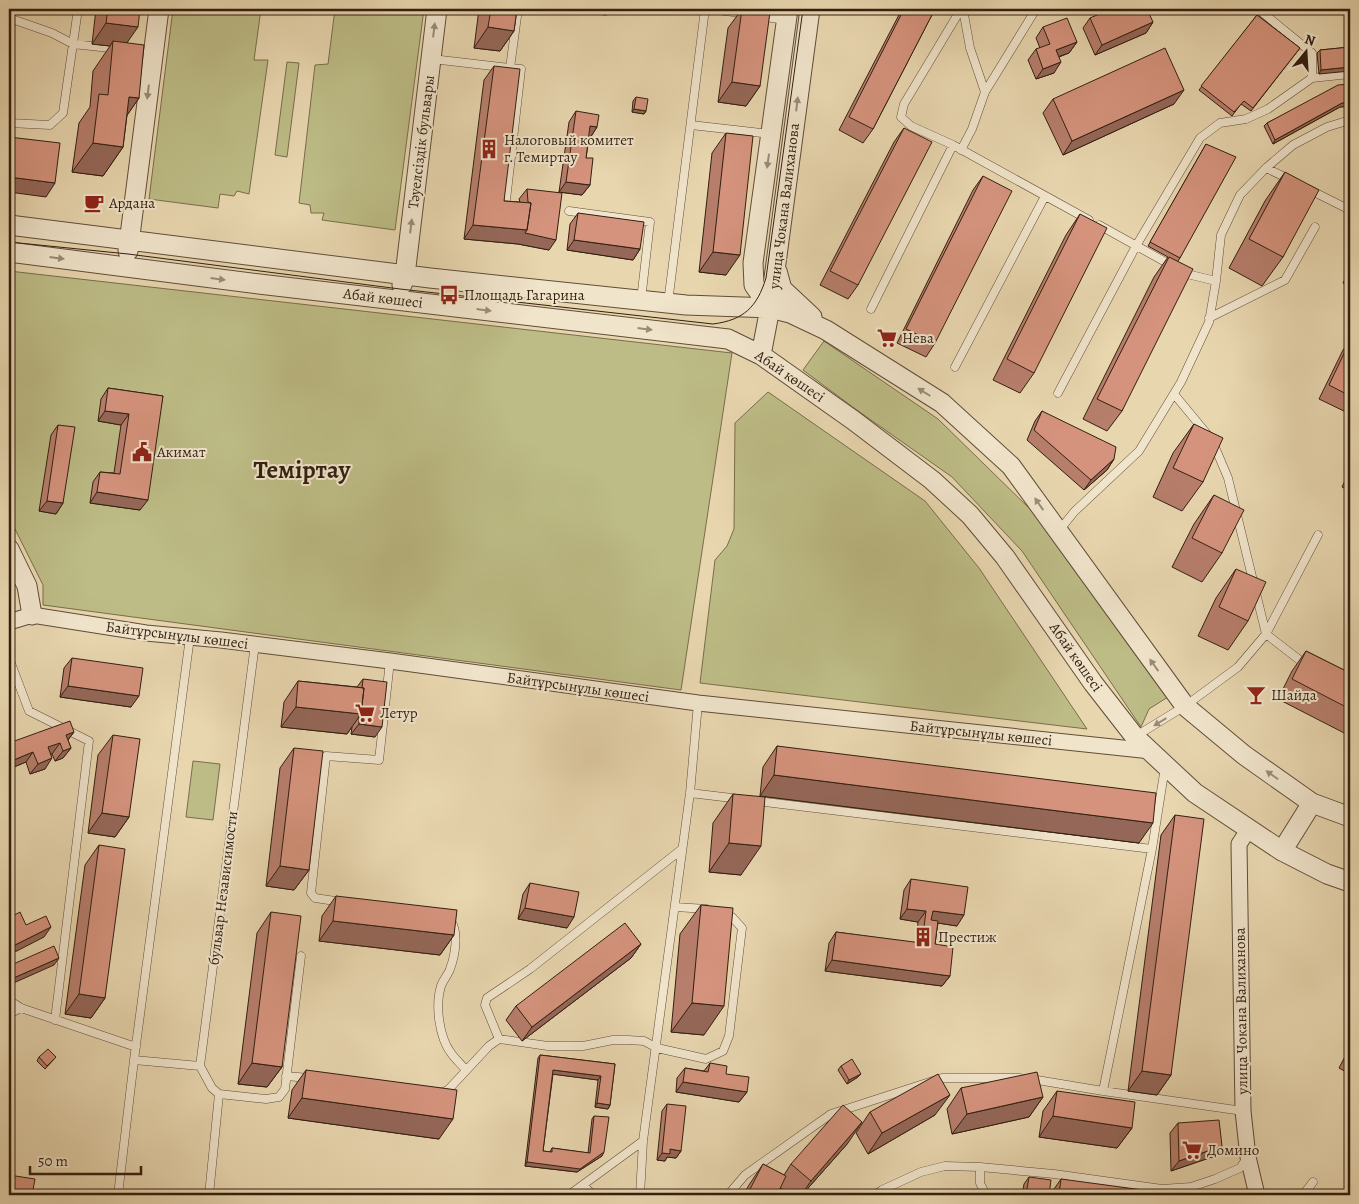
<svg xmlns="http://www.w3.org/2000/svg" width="1359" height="1204" font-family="Alegreya,serif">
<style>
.green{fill:#bdbc86;stroke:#786e4b}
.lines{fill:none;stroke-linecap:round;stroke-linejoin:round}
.service-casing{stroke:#604d38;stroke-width:9}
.minor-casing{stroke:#604d38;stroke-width:17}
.tertiary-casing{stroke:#604d38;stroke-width:21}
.service{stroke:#f0e4cb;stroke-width:8}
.minor{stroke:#f0e4cb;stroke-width:15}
.tertiary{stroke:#f0e4cb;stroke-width:19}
.tram{stroke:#321f10;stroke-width:1}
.wall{fill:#b77e6c;stroke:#321f10}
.shaded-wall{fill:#956758;stroke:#321f10}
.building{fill:#d5937d;stroke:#321f10}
.oneway{fill:#9a8b77}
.labels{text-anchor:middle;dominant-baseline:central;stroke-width:4;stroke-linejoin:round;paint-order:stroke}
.poi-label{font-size:15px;fill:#321f10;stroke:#f0e4cb;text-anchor:start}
.street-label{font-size:15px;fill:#321f10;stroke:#f0e4cb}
.town-label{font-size:25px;font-weight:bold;fill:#321f10;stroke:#f0e4cb}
</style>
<rect width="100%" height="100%" fill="#e8d6af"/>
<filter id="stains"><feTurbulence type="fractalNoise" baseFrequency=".004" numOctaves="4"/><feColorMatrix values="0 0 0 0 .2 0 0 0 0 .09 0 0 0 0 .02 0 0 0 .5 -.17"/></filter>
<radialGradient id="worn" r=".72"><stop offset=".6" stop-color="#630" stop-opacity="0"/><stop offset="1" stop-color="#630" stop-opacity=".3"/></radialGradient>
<path class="green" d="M173 9H261L254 60H268L249 194 237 191 234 196 220 194 218 208 149 199Z
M335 9H424L395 230 322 220 324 213H311L310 205 299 203 315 65 328 64Z
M287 62 299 63 287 157 275 155Z
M9 271 732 353 681 690 43 605V585L9 517Z
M824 341 938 419 1031 510 1159 687 1168 697 1149 709 1141 727 1022 551 952 477 854 408 803 370Z
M768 392 925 501 979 568 1087 729 700 683 715 560 727 546 734 529 735 423Z
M193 761 220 764 213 820 186 817Z"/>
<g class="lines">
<defs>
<path id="service" d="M592 9 605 11
M710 9 748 14
M961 9 904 104 901 117 911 126 953 145 1089 220
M963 9 970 48 985 92
M759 16 785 20
M9 18 52 33 73 44 119 49
M432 59 510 68 518 9
M1312 78 1350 74
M9 123 50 125 63 113 78 9
M691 125 771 134
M961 150 972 129 985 92 1036 9
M1266 168 1291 180
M1308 189 1350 210
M506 200 521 69 510 68
M569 211 650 222 641 300
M1216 281 1221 235 1240 195 1266 168 1293 145 1327 127 1350 120
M668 303 705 9
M871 309 953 145
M1209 318 1285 280 1315 227
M955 367 1045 196
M1058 393 1136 246 1200 138 1220 123 1246 119 1268 109 1312 78V53L1258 9
M1058 532 1074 512 1139 451 1181 382 1209 322 1216 281 1187 274 1099 225
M9 658 29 711 89 741 55 1020
M1306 665 1266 634 1318 535
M1136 736 1185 706 1238 667 1266 634 1228 478 1212 440 1174 394
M1165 767 1152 849 1103 1091 1243 1111
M690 793 740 799
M757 801 1152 849
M342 902 315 898 311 893 326 756 379 760 390 661
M675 907 707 909
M451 921C459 933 455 956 450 969 448 975 443 980 441 986 435 1005 439 1037 451 1053 455 1059 461 1064 466 1070
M9 1000 21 1008 136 1047
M9 1014 21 1008
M499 1039 485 1005 487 998 530 969 682 849
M134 1060 200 1066 255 644
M200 1066 212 1088 219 1094 209 1195
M286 1076 309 1078
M1031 1079 1103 1091
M440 1093 448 1090 489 1046 499 1039 548 1046H583L613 1040H628L644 1041 657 1048 706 1059 723 1051 729 1036 742 928 732 917 723 914
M219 1094 266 1099 279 1097 285 1089 301 956
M980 1167V1183L986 1195
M583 1185 593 1195
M118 1195 134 1060 190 637
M569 1195 643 1141
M640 1195 643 1141 690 793 698 703
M728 1195 745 1175 831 1114 942 1078H1020
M875 1195 882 1190 921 1172 945 1166 980 1167 1054 1174 1162 1189 1191 1187 1215 1179 1240 1168 1247 1158
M1303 1195 1313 1182"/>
<path id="minor" d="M9 622 32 615 146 633 221 640 390 661 698 703 1151 751
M1249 829 1239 844 1243 1111 1248 1157 1257 1195"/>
<path id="tertiary" d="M9 225 430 278 686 305 770 308 790 313 826 330 942 403 1011 466 1185 706 1244 755 1312 803 1350 817
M128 251 159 9
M9 252 259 284 728 339 761 355 853 420 932 480 970 515 1005 557 1093 683 1135 737 1195 793 1282 851 1327 874 1350 882
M777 271 782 289 812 317
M402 285 405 275 437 9
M770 308 754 285 753 263 788 9
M761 355 770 308 810 9
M9 549 27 586 32 615
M1282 851 1312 803"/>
</defs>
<use href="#service" class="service-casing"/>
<use href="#minor" class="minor-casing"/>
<use href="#tertiary" class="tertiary-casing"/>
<use href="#service" class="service"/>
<use href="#minor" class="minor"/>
<use href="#tertiary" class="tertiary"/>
<path class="tram" d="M9 242 128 254 400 289 713 324C744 320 757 307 766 278L803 9"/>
</g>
<path class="wall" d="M96 9H140L127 43 139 98 127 115 123 147 103 176 72 172 79 123 90 107 93 71 110 46 92 44Z
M479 9H517L514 31 500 51 474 48Z
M742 9H747L760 86 746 106 718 102 728 28Z
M902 9H935L873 129 863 143 839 130Z
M1257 15 1300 48 1251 111 1241 104 1232 116 1199 90Z
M1090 18 1153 22 1146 33 1095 55 1083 28Z
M1043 27 1077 42 1069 53 1059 57 1054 73 1036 79 1028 60 1036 49 1040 48 1036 38Z
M1350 47 1319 74 1317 53 1320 50Z
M494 66 504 201 520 202 519 199 527 189 549 250 518 244 464 239 484 80Z
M1350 84V106L1340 107 1273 144 1264 126 1267 123Z
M636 97 646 111 644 114 632 112 633 101Z
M1053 99 1174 104 1063 155 1043 113Z
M576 111 597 127 590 138H589L586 158 590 185 582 195 559 192 569 122Z
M904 128 858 285 848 299 820 285 894 142Z
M726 133V275L699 272 712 153Z
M1206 144 1180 258 1178 261 1122 411 1107 431 1083 419 1154 277 1168 257 1148 246Z
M1285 172 1283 257 1262 286 1229 268 1265 201Z
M983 176 935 343 926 357 897 343 973 190Z
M578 213 640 249 633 260 567 250 570 224Z
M1080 214 1034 373 1020 393 993 380 1066 235Z
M1350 270V287L1343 283Z
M1350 340V414L1319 399 1343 350Z
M108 388 163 396 140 510 90 503 93 482 100 472 114 473 121 425 98 421 101 399Z
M1042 411 1114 459 1107 470 1084 490 1027 440 1035 421Z
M1194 424 1203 482 1182 511 1153 497 1173 453Z
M58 425 63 503 56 514 39 511 51 435Z
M1350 470V491L1342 487Z
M1214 495 1222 553 1202 582 1172 567 1194 524Z
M1236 569 1248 621 1228 650 1198 636 1216 598Z
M1306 651 1350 673V736L1278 699 1292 671Z
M72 658 131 707 60 697 64 668Z
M363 679 375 737 351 734 352 727 347 734 281 727 284 702 298 681 357 687Z
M74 732 68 740 71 748 63 758 55 761 52 754H51L45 769 30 774 26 762 9 769V743Z
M113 735 129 817 115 837 88 833 98 755Z
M777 746 1139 843 760 796 763 767Z
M294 748 309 870 294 890 266 886 280 768Z
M733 794 741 875 709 872 713 823Z
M1175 815 1171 1075 1157 1095 1128 1091 1161 835Z
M99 845 105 998 91 1018 65 1014 85 865Z
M911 879 957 926 938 923 935 944 950 976 942 986 825 971 829 943 836 932 916 943 918 922 900 919 904 890Z
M530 883 567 928 518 919 523 894Z
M336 896 454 935 440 955 319 941 322 916Z
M701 905 704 1035 671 1032 680 934Z
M271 912 282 1067 267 1087 238 1084 257 933Z
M641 944 631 958 522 1041 506 1020 516 1006Z
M1350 1047V1074L1339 1068Z
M540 1055 615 1064 610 1105 608 1109 595 1107 598 1080 553 1074 543 1151 550 1152 552 1148 588 1153 592 1119 594 1116 602 1156 577 1172 525 1166 538 1058Z
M39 1057H56L45 1069 37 1061Z
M710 1063 747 1092 739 1102 676 1092 677 1078 685 1068 704 1071Z
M841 1066 858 1077 847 1084 838 1070Z
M306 1070 439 1139 288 1118 292 1090Z
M961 1088 1043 1097 1029 1117 952 1134 947 1109Z
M1057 1091 1132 1128 1117 1148 1039 1137 1043 1111Z
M667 1104 681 1151 676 1158 667 1157 665 1161 657 1160 662 1111Z
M870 1112 935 1115 868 1154 856 1133Z
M1178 1123 1222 1146 1215 1156 1171 1171 1170 1133Z
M848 1143 802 1195H789L781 1188 777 1195H743L749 1185 763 1164 784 1175 791 1164Z
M1029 1177 1049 1195H1022L1024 1184Z
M1061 1179 1142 1195H1053L1054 1189Z"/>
<path class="shaded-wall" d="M1153 22 1146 33 1095 55 1102 45Z
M106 23 138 27 124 47 113 41 110 46 92 44Z
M488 27 514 31 500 51 474 48Z
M1077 42 1069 53 1049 60 1056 50Z
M1061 62 1054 73 1036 79 1043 69Z
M1350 67V71L1319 74 1321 70Z
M732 82 760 86 746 106 718 102Z
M1184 90 1174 104 1063 155 1072 141Z
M129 97 139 98 119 127Z
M1342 103H1350V106L1340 107 1273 144 1275 140Z
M634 109 646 111 644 114 632 112Z
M590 126 597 127 590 138 583 137Z
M93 143 123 147 103 176 72 172Z
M9 177 55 183 46 197 9 192Z
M566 182 590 185 582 195 559 192Z
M473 225 527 230 556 240 549 250 518 244 464 239Z
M574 240 640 249 633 260 567 250Z
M713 252 740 255 726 275 699 272Z
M105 411 129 414 121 425 98 421Z
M1114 459 1107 470 1084 490 1091 480Z
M97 492 148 500 140 510 90 503Z
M47 501 63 503 56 514 39 511Z
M68 686 139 696 131 707 60 697Z
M296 707 361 714 347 734 281 727Z
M359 724 382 727 375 737 351 734Z
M74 732 66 742 60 743 52 754 41 758 48 747 66 735Z
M71 748 63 758 55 761 63 751Z
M33 752 26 762 9 769V762Z
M52 758 45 769 30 774 38 764Z
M774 775 1153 823 1139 843 760 796Z
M102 813 129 817 115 837 88 833Z
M729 843 761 846 741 875 709 872Z
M280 866 309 870 294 890 266 886Z
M525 908 574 917 567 928 518 919Z
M907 909 926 911 918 922 900 919Z
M933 911 964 915 957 926 925 921Z
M333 921 454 935 440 955 319 941Z
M51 927 44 937 9 955V948Z
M641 944 631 958 522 1041 532 1027Z
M59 958 54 965 9 985V980Z
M832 960 950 976 942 986 825 971Z
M79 994 105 998 91 1018 65 1014Z
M692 1003 724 1006 704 1035 671 1032Z
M252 1063 282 1067 267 1087 238 1084Z
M553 1070 601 1076 598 1080 551 1074Z
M1142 1071 1171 1075 1157 1095 1128 1091Z
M861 1074 858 1077 847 1084 849 1080Z
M683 1082 747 1092 739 1102 676 1092Z
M950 1095 935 1115 868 1154 882 1133Z
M1043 1097 1029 1117 952 1134 967 1114Z
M302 1098 453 1119 439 1139 288 1118Z
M597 1103 610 1105 608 1109 595 1107Z
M1053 1116 1132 1128 1117 1148 1039 1137Z
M862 1122 848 1143 802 1195H801L811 1181Z
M1222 1146 1215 1156 1171 1171 1179 1161Z
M670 1149 681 1151 676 1158 667 1157 665 1161 657 1160 662 1153Z
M604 1152 602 1156 577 1172 525 1166 527 1162Z"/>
<path class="building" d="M108 9H140L138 27 106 23Z
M491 9H517L514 31 488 27Z
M742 9 770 12 760 86 732 82Z
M904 9H935L873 129 849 117Z
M1111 9H1147L1153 22 1102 45 1090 18Z
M1257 15 1300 48 1253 108 1244 101 1234 112 1201 86Z
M1067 18 1077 42 1056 50 1061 62 1043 69 1036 49 1050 44 1043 27Z
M113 41 144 45 139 98 129 97 123 147 93 143 99 94 108 95Z
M1350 47V67L1321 70 1320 50Z
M1165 48 1184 90 1072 141 1053 99Z
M494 66 520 69 504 201 531 203 527 230 473 225Z
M1350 84V103H1342L1275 140 1267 123 1338 85Z
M636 97 648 99 646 111 634 109Z
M576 111 599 115 597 127 590 126 586 158H593L590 185 566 182Z
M904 128 932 142 858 285 830 271Z
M726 133 753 136 740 255 713 252Z
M9 137 60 143 55 183 9 177Z
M1206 144 1236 157 1180 258 1150 242Z
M1285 172 1319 190 1283 257 1249 239Z
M983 176 1012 191 935 343 906 329Z
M527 189 562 193 556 240 525 233 527 230 531 203 528 202Z
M578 213 644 222 640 249 574 240Z
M1080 214 1107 228 1034 373 1007 359Z
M1169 257 1193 269 1122 411 1097 399Z
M1350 341V396L1329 385Z
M108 388 163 396 148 500 97 492 100 472 120 474 129 414 105 411Z
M1042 411 1116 447 1114 459 1091 480 1034 430Z
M1194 424 1223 438 1203 482 1173 468Z
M58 425 75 427 63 503 47 501Z
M1214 495 1244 510 1222 553 1192 538Z
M1236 569 1266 582 1248 621 1219 607Z
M1306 651 1350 673V709L1292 679Z
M72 658 143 668 139 696 68 686Z
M363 679 387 682 382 727 359 724V716L361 714 364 688H362Z
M298 681 364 688 361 714 296 707Z
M70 721 74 732 66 735 71 748 63 751 60 743 48 747 52 758 38 764 33 752 9 762V743Z
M113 735 140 739 129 817 102 813Z
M777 746 1156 793 1153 823 774 775Z
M294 748 323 751 309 870 280 866Z
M733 794 765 797 761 846 729 843Z
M1175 815 1204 819 1171 1075 1142 1071Z
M99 845 125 849 105 998 79 994Z
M911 879 968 887 964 915 933 911 931 920 938 921 935 944 953 947 950 976 832 960 836 932 922 943 926 911 907 909Z
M530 883 579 892 574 917 525 908Z
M336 896 457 910 454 935 333 921Z
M701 905 733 908 724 1006 692 1003Z
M20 912 26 925 46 916 51 927 9 948V918Z
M271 912 301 916 282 1067 252 1063Z
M625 923 641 944 532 1027 516 1006Z
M54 946 59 958 9 980V966Z
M48 1049 56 1057 47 1066 39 1057Z
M1350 1051V1060L1347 1058Z
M540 1055 615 1064 610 1105 597 1103 601 1076 553 1070 543 1151 552 1152V1148L590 1153 594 1116 609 1117 604 1152 580 1169 527 1162Z
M852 1059 861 1074 849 1080 841 1066Z
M710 1063 727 1066 726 1074 749 1077 747 1092 683 1082 685 1068 708 1072Z
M306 1070 457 1090 453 1119 302 1098Z
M1037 1072 1043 1097 967 1114 961 1088Z
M938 1074 950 1095 882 1133 870 1112Z
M1057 1091 1135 1102 1132 1128 1053 1116Z
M667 1104 686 1106 681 1151 670 1149V1154L662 1153Z
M843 1105 862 1122 811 1181 791 1164Z
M1219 1120 1222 1146 1179 1161 1178 1123Z
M763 1164 786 1176 777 1195H747Z
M9 1175 35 1179 32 1195H9Z
M1029 1177 1051 1180 1049 1195H1026Z
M1061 1179 1143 1190 1142 1195H1066L1059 1194Z
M588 1190 592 1195H581Z
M1203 1190 1232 1193V1195H1202Z"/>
<defs><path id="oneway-solid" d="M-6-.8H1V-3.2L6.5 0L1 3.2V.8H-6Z" transform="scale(1.25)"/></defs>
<g class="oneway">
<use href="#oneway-solid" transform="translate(434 30) rotate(-83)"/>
<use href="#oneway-solid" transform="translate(148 92) rotate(97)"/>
<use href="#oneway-solid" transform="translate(797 104) rotate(-83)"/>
<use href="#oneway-solid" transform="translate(768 161) rotate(98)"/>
<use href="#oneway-solid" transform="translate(411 226) rotate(-83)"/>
<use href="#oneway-solid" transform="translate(57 258) rotate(7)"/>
<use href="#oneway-solid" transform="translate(218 279) rotate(7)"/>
<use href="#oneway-solid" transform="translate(484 310) rotate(7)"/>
<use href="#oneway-solid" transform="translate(645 329) rotate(7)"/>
<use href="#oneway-solid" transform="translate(924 392) rotate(-148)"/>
<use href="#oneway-solid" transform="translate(1039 504) rotate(-125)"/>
<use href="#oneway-solid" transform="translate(1154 665) rotate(-126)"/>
<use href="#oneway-solid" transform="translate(1160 722) rotate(149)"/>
<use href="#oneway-solid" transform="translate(1272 775) rotate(-145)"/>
</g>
<defs>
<symbol id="building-bare" viewBox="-9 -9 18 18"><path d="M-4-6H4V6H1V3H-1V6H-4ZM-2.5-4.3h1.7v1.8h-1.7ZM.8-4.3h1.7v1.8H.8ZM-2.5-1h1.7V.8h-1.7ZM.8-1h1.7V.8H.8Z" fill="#8f2418" stroke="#f0e4cb" stroke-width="2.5" paint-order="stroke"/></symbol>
<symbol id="cafe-bare" viewBox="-9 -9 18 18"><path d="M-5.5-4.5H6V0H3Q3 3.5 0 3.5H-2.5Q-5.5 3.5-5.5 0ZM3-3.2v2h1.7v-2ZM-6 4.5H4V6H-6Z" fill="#8f2418" stroke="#f0e4cb" stroke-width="2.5" paint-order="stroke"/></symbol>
<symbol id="bus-bare" viewBox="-9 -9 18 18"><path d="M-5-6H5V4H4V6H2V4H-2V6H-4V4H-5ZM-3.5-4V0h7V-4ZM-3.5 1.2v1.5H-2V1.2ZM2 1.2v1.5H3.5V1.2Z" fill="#8f2418" stroke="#f0e4cb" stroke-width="2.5" paint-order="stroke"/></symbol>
<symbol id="supermarket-bare" viewBox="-9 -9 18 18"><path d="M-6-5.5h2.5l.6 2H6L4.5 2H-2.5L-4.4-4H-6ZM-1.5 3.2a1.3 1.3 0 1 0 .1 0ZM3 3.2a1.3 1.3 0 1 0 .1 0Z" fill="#8f2418" stroke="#f0e4cb" stroke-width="2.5" paint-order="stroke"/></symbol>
<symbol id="civic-bare" viewBox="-9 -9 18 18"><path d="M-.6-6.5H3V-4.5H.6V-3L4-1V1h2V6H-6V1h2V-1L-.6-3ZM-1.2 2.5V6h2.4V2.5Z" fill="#8f2418" stroke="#f0e4cb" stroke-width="2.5" paint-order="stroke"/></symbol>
<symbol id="bar-bare" viewBox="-9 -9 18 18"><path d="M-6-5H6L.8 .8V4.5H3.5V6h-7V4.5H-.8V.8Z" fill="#8f2418" stroke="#f0e4cb" stroke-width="2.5" paint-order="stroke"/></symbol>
</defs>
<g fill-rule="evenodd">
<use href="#building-bare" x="475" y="135" width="28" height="28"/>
<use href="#cafe-bare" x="80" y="189" width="28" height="28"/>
<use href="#bus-bare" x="435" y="281" width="28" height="28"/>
<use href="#supermarket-bare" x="873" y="324" width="28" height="28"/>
<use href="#civic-bare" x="128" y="438" width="28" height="28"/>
<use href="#bar-bare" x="1242" y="681" width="28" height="28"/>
<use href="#supermarket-bare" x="351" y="699" width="28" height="28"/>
<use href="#building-bare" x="909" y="923" width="28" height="28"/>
<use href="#supermarket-bare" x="1178" y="1136" width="28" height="28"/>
</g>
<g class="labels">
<g class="poi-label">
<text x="504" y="140">Налоговый комитет<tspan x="504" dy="17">г. Темиртау</tspan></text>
<text x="109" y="203">Ардана</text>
<text x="464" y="295">Площадь Гагарина</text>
<text x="902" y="338">Нева</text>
<text x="157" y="452">Акимат</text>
<text x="1271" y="695">Шайда</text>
<text x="380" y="713">Летур</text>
<text x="938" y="937">Престиж</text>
<text x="1207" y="1150">Домино</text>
</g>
<g class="street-label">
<text transform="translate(421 142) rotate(-83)">Тәуелсіздік бульвары</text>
<text transform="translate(784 206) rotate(-83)">улица Чокана Валиханова</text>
<text transform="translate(383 298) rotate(7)">Абай көшесі</text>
<text transform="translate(790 376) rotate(34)">Абай көшесі</text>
<text transform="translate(177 635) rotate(7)">Байтұрсынұлы көшесі</text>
<text transform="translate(1076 657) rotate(55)">Абай көшесі</text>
<text transform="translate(578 687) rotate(8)">Байтұрсынұлы көшесі</text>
<text transform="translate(981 733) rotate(6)">Байтұрсынұлы көшесі</text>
<text transform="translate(223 888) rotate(-83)">бульвар Независимости</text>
<text transform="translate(1241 1011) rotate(-91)">улица Чокана Валиханова</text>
</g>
<g class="town-label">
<text x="302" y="470">Теміртау</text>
</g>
</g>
<rect width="1359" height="1204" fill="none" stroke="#e8d6af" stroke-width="30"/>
<rect x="10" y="10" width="1339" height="1184" fill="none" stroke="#321f10" stroke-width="2.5"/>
<rect x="15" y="15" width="1329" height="1174" fill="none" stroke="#321f10"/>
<g transform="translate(1306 52) rotate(18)" stroke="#f0e4cb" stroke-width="4" paint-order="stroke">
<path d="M0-4L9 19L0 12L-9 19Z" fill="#321f10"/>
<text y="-8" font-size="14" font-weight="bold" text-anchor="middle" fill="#321f10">N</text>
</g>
<path d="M30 1166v8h111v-8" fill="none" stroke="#321f10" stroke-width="2.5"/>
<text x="38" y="1166" font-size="15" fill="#321f10" stroke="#f0e4cb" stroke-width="4" paint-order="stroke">50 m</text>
<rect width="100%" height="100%" filter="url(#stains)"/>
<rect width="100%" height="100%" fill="url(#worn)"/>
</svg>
